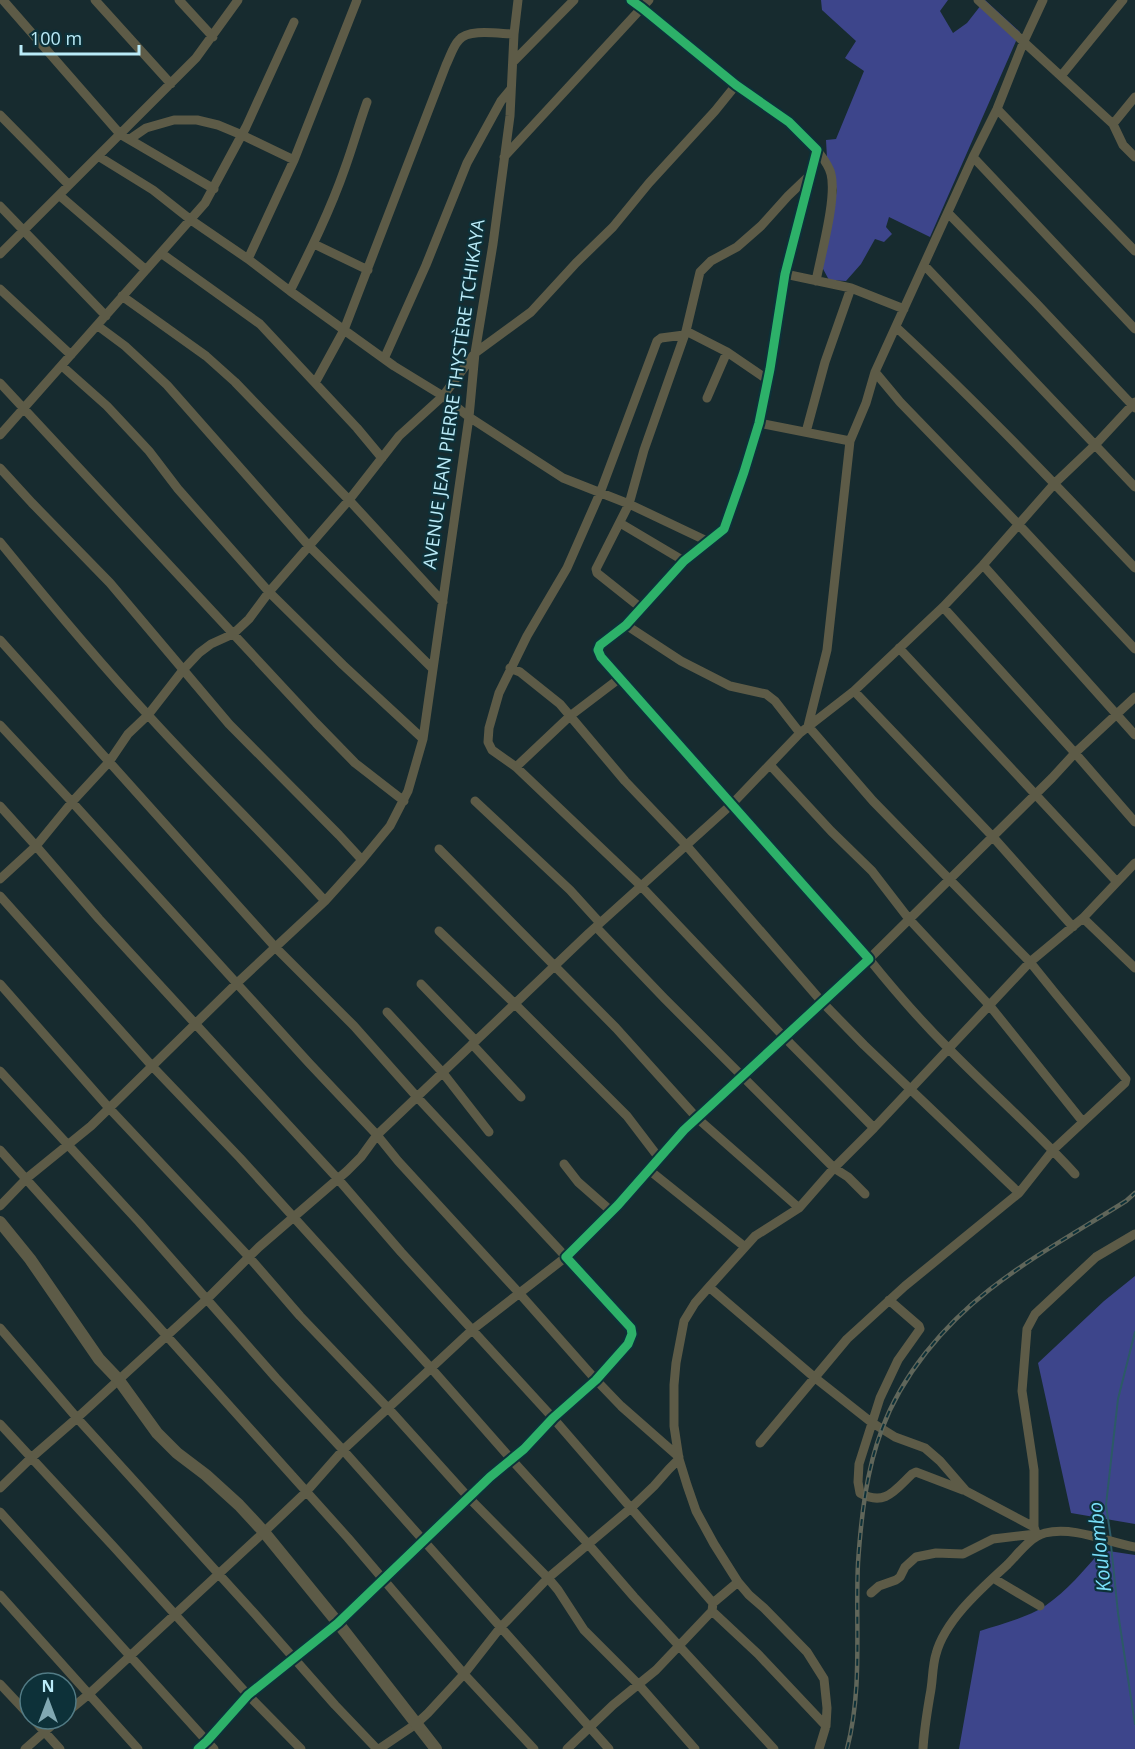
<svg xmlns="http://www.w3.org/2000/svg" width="1135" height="1749" font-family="'Open Sans',sans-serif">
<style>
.green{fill:#3d458b}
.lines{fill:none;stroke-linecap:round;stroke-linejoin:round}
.stream{stroke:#2c5a66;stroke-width:2}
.minor{stroke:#5d5b47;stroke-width:9}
.tertiary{stroke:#5d5b47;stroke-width:12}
.rail-casing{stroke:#60665a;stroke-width:4.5}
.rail{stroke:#0d3139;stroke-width:2;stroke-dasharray:7;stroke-linecap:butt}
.cycleway-casing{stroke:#0d3139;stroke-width:13}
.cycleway{stroke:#2db169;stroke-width:9}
.labels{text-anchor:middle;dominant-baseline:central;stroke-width:4.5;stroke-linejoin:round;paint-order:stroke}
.street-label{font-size:18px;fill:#baebf8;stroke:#0d3139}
.water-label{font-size:20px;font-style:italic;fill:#7ae1fb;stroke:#0d3139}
</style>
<rect width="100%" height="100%" fill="#172b2f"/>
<path class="green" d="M821 0H948L940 11 953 33 967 23 985 0 1020 32 930 237 889 217 886 227 892 234 884 242 875 239 861 264 846 281 829 280 822 267 837 190 827 158 826 140 836 139 864 71 845 58 856 41 822 10Z
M1135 1276V1524L1071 1513 1038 1363 1104 1301Z
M1102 1550 1135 1555V1749H959L980 1631C1001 1624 1026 1618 1045 1606 1067 1591 1084 1570 1102 1550Z"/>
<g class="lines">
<path class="stream" d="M1111 1539 1106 1505 1118 1399 1135 1332
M1111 1545 1118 1613 1135 1724"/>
<path class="minor" d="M3 0 120 134 214 189
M95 0 171 84
M179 0 213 37
M978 0 1113 124 1123 145 1135 157
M513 62 574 0
M1061 76 1123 0
M997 109 1135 251
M0 115 69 185
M1113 124 1135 97
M130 139 146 128 174 120H197L218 125 242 135 294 160
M98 156 153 190 191 220 248 259 290 291 394 366 443 396 469 417 563 478 629 504 707 541
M504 157 649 0
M973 157 1135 329
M59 195 146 270
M0 206 106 316
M948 213 1036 303 1135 408
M314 244 368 270
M161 253 260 324 357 428 382 458
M0 254 196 58 238 0
M248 259 294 160 357 0
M924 265 1135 487
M785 274 851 288 904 309
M816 281C821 254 837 198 831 174 829 165 822 157 817 150
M0 289 71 355
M290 291C310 251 330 211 345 168 353 146 359 124 367 102
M122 296 206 356 235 382 349 500 443 602
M98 326 125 346 167 385 309 546 433 669
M896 327C979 404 1057 486 1135 568
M686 331 727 352 768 380
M684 335 661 338 657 341 600 493 567 568 527 636 499 693 489 728 488 742 492 750 516 767 641 886 784 1037 874 1128
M384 359 426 265 467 163 501 101 511 89
M62 366 107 406 149 451 178 489 269 592 343 665 423 739
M875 372 900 402 1019 525 1135 649
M0 383 316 723 355 763 404 801
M315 383 344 330 446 65C450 57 453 46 459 40 468 28 501 34 514 34
M707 398 727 352
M759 423 850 441
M806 432 825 362 851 288
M0 435 205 203 246 127 294 22
M0 468 32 503 110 583 229 724 339 835 362 860
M620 523 684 561
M0 542C48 601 97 660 149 716 206 779 268 838 325 901
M983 565 1135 735
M943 607 1075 753 1135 822
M641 608 597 573 596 569 629 504 644 450 686 331 700 272 711 261 737 247 761 226 788 196 810 175
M626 625 681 661 730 686 766 694 775 701 800 733
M0 640 276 948 354 1026 417 1097 566 1257 472 1330 343 1450 306 1492 264 1532 89 1694 66 1713
M899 648 1117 882
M510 668 520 672 560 704 625 781 686 845 822 1002 864 1045 1019 1193
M854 691 993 837 1073 927
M0 725 72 802 309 1063 377 1135 398 1161 520 1294 596 1380 621 1406 679 1457
M770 765 831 831 872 871 909 919 990 1006 1083 1122
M516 767 570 716 620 678
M475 801 570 890 600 923
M0 806 36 846 99 919 338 1179 401 1252 553 1418 713 1603
M439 849 616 1028 697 1118 799 1208
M0 879 36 846 72 802 109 762 128 734 148 715 183 670 199 653 211 644 233 634 249 619 269 592 349 500 399 436 443 396 475 353 531 312 576 263 613 227 649 183 715 111 736 85
M0 896 152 1066 240 1158 366 1297 431 1368 511 1459 589 1545 634 1597 774 1749
M1083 918 1135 968
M596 927 664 998 834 1168 848 1177 865 1194
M439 931 515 1004 627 1116 659 1158
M0 984 109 1108 249 1257 300 1316 388 1408 469 1498 548 1578 558 1590 584 1630 639 1685 695 1749
M421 984 476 1041
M387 1012 443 1073 489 1132
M472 1044 521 1097
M0 1071 139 1222 276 1378 343 1450 609 1749
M0 1150 348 1538 464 1674 534 1749
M564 1164 578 1182 611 1211
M649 1170 745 1247
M1075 1174C1035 1130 990 1091 948 1048 920 1020 894 990 869 959L1052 778 1075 753 1135 697
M0 1206 27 1178 91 1126 236 984 325 901 362 860 390 826 408 791 423 739 469 417 475 353 493 244 510 116 514 34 518 0
M709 1287 814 1377 871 1422 895 1437 925 1448 940 1461 966 1491 1034 1527
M889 1300 919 1326 920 1329 898 1360 880 1398 859 1464 858 1482 860 1493C885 1507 895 1490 912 1474L916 1472 963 1490
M0 1328 77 1418 255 1614 335 1705 377 1749
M0 1424 113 1546 248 1695 301 1749
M760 1443 847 1339 905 1286 1019 1193 1053 1150 1125 1083 1126 1079 1055 993 1030 962 873 801 808 726 827 650 850 441 866 403 875 372 973 157 997 109 1024 41 1043 0
M0 1488 31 1458 77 1418 207 1299 259 1247 347 1171 361 1157 377 1135 589 933 732 804 800 733 854 691 943 607 983 565 1055 483 1096 444 1135 402
M0 1512 214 1749
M1037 1536 1034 1527V1470L1022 1391 1027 1329 1035 1314 1096 1257 1135 1234
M993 1578 1040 1606
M871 1593 879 1586 896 1580 900 1577 905 1567 916 1557 936 1553 963 1554 993 1539 1036 1534
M0 1595 138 1749
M712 1611 758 1654 826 1726
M0 1684 30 1716
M33 1719 60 1749
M25 1749 59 1719
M198 1749 207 1741 248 1695 338 1623 490 1477 524 1449 553 1418 596 1380 628 1344 632 1334 631 1328 566 1257 618 1205 684 1130 869 959 601 657 598 650 600 645 626 625 684 561 724 529 744 472 759 423 770 369 785 274 817 150 789 122 736 85 642 8 631 0
M379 1749 416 1724 428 1713 464 1674 500 1628 548 1578 631 1508 654 1486 669 1469 679 1459
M567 1749 613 1705 656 1670 712 1611 713 1603 738 1582
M819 1749 826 1726 827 1708 824 1679 807 1652 764 1608 749 1595 738 1582 714 1544 696 1511 687 1485 679 1459 674 1426V1385L676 1363 684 1321 695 1303 709 1287 755 1236 799 1208 834 1168 874 1128 1030 962 1083 918 1135 863
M923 1749C924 1730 927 1713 930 1695 933 1681 932 1667 936 1654 945 1620 982 1588 1007 1565 1018 1554 1030 1537 1045 1533 1074 1526 1107 1542 1135 1547"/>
<path class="tertiary" d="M0 1222 30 1259 99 1359 118 1379 157 1433 177 1453 206 1475 239 1505 264 1532 338 1623 436 1749"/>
<defs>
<path id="rail" d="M847 1749C863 1688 855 1625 858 1563 861 1519 866 1471 882 1429 902 1375 943 1326 989 1290 1031 1257 1080 1230 1126 1201L1135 1193"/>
</defs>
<use href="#rail" class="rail-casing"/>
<use href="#rail" class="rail"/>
<defs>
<path id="cycleway" d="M198 1749 207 1741 248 1695 338 1623 490 1477 524 1449 553 1418 596 1380 628 1344 632 1334 631 1328 566 1257 618 1205 684 1130 869 959 601 657 598 650 600 645 626 625 684 561 724 529 744 472 759 423 770 369 785 274 817 150 789 122 736 85 642 8 631 0"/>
</defs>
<use href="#cycleway" class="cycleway-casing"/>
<use href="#cycleway" class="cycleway"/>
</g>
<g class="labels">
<g class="street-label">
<text transform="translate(453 394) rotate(-82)">AVENUE JEAN PIERRE THYSTÈRE TCHIKAYA</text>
</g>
<g class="water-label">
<text transform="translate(1099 1547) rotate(-96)">Koulombo</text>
</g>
</g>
<g transform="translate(48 1701)"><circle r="28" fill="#0d3139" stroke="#527b85" stroke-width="1.5"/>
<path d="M0-4.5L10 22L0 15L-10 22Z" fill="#81a8b2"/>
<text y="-9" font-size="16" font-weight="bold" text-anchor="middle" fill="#baebf8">N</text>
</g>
<path d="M21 45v9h118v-9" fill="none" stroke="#baebf8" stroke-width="3"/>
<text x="30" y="45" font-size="18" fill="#baebf8" stroke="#0d3139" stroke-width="4.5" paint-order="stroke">100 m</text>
</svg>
